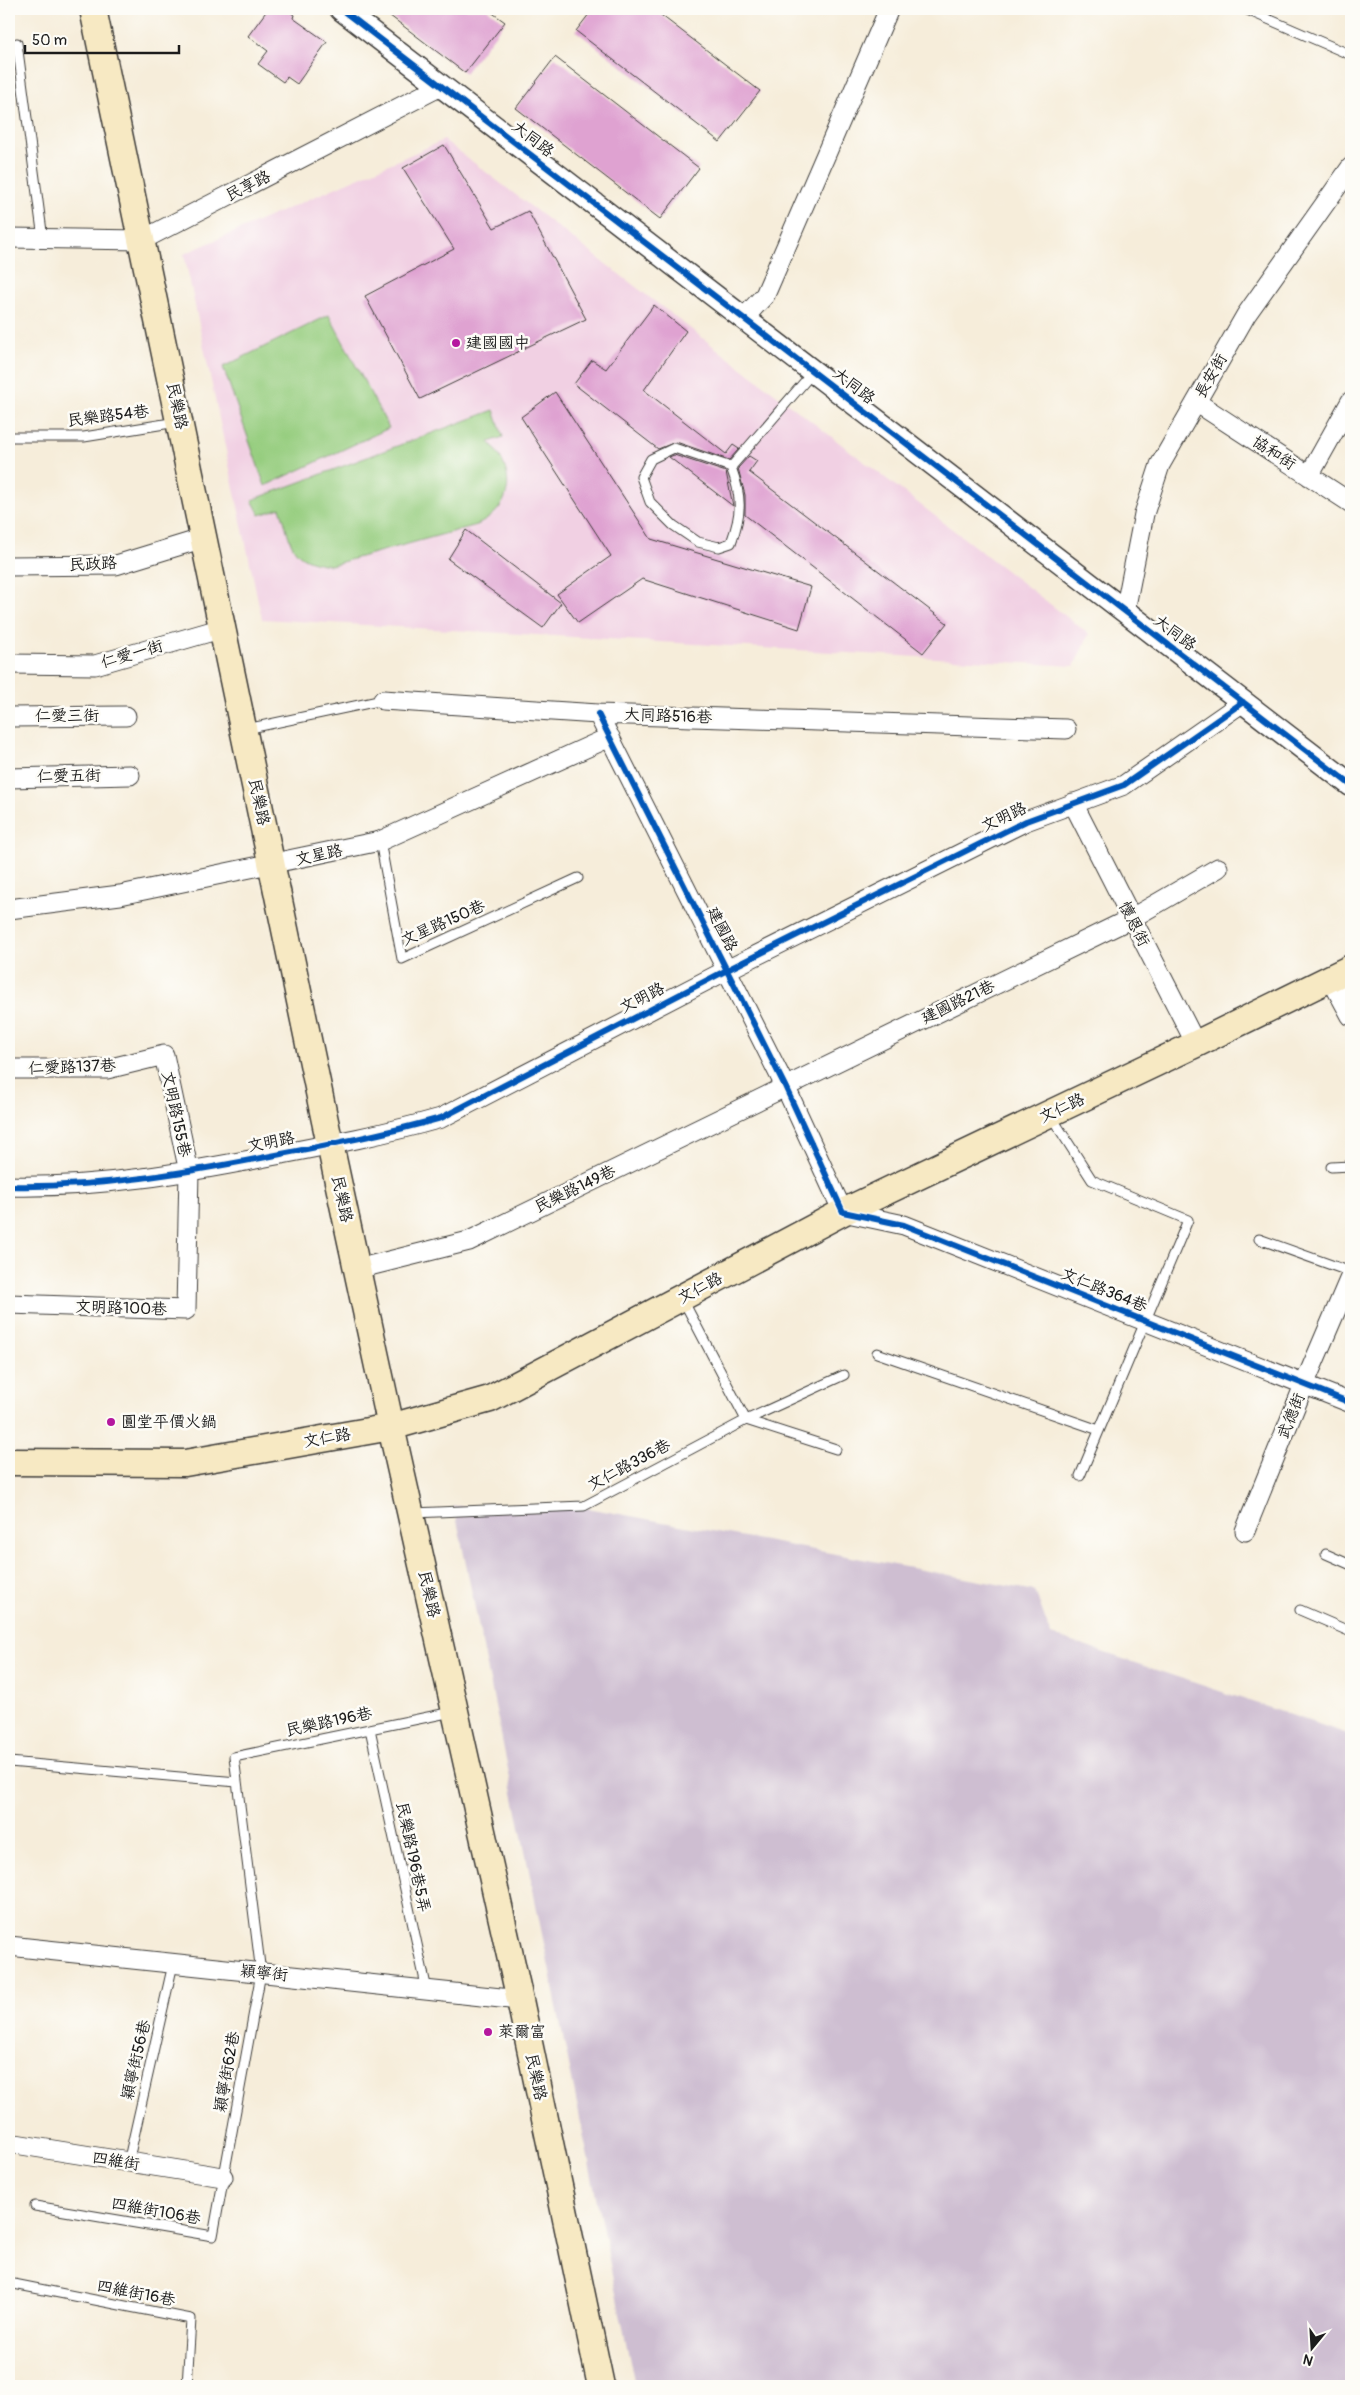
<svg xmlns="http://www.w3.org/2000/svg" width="1360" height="2395" font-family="Pangolin,'LXGW WenKai TC',sans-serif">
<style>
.built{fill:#f1d0e3}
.industrial{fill:#cebed1}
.green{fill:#96cd7f;stroke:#59744e}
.building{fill:#dfa2d1}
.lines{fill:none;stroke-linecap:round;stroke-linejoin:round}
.service-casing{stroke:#3d3b38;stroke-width:11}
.minor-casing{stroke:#3d3b38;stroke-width:21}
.tertiary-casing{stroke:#3d3b38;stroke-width:25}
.secondary-casing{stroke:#3d3b38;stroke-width:29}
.service{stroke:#fff;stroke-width:9}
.minor{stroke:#fff;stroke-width:19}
.tertiary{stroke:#fff;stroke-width:22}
.secondary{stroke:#f7e9c3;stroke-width:26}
.cycleway-casing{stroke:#fdfcf7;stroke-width:9}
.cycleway{stroke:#0057b8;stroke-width:6}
.poi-dot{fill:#b5179e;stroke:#fdfcf7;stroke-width:2}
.labels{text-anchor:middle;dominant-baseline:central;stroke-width:5;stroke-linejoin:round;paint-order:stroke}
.street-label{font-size:16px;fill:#1c1c1c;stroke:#fdfcf7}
.poi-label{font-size:16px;fill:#1c1c1c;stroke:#fdfcf7;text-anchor:start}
</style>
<rect width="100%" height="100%" fill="#fdfcf7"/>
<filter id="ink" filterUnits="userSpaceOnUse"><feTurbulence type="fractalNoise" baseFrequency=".02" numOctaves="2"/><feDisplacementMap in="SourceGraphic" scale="10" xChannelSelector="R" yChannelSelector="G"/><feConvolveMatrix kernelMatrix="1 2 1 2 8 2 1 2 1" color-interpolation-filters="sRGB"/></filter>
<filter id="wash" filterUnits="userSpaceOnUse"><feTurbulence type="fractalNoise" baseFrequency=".0096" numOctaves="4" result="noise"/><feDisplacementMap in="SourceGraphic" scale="20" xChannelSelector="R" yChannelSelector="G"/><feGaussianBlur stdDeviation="1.12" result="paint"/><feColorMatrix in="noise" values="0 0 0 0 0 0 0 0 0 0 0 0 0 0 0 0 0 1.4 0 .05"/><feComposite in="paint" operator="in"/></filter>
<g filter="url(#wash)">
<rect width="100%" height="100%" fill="#f6edda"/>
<path class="built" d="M444 140 1089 634 1074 666 262 619 184 254Z"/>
<path class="industrial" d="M454 1506 582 1507 1035 1591 1051 1635 1351 1735V2386H635Z"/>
<path class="green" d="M329 315 389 428 265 486 223 367Z
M494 410 503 437 489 442C516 471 515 507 477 525L331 565C287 560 293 545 280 508L260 515 252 500Z"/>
<g id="blocks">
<path class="building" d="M268 9H286L294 15 293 18 327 42 297 84 287 77 283 82 258 64 268 51 248 36Z
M381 9H487L505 22 465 73Z
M593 9H653L760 91 720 142 576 31Z
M555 57 699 168 660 219 516 108Z
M444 145 494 228 528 211 586 319 527 347 525 346 526 348 420 399 365 296 454 249 403 168Z
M654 305 686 331 644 390 726 454 733 445 739 449 729 460 676 442 658 449 574 384 592 360 606 369Z
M555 392 651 539 811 587 799 629 642 579 578 623 557 594 611 556 521 417Z
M674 455 726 472 733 506 669 457Z
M749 456 757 461 749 472 947 623 923 653 745 515V495L738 468Z
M466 530 561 603 543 628 448 559Z"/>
</g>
</g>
<g filter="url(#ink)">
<use href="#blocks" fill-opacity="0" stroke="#3d3b38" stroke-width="1"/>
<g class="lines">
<defs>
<path id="service" d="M1245 9 1351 55
M17 43 43 239
M9 437H84L177 422
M731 467C742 497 742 513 731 543L719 547 698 542 673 525 650 502 641 477 651 459 674 448 731 467 813 372
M246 729 383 700
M380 841 402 959 578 878
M1051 1116 1092 1180 1188 1220 1080 1476
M1331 1167 1351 1166
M1259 1239 1351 1272
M683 1300 746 1420 836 1449
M877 1353 1099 1430
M413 1513 584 1506 746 1420 844 1375
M1326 1554 1351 1565
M1300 1610 1351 1632
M370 1729 427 1990
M9 1762 237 1782
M128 2163 173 1964
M35 2206 213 2236 261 1973 234 1757 452 1712
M9 2283 191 2319 187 2386"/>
<path id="minor" d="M9 238 142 240 441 86
M744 318 765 295 889 9
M1196 402 1351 503
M1309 476 1351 401
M9 566 116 565 204 538
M1125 611 1144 514 1160 465 1246 315 1351 167
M9 664 95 665 223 628
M383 700 598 714 1066 729
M598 714 785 1086 843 1212 904 1225 1351 1403
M9 717 126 716
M9 778 130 775
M1073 803 1196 1044
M9 909 120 895 380 841 610 737
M1331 979 1351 1016
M9 1069H107L164 1055 189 1172 186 1310 9 1304
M9 1186C98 1188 185 1173 271 1156 328 1145 385 1134 441 1118L727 970 1026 821 1124 785 1243 702
M357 1269 469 1241 1132 918 1218 868
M1245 1531 1304 1385 1351 1275
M9 1946 520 2000
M9 2143 223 2177"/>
<path id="tertiary" d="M341 9 1351 785"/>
<path id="secondary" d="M93 9 325 1121 391 1427 520 2000 601 2386
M9 1462 185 1463 391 1427 490 1399 843 1212 1196 1044 1351 968"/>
</defs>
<use href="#service" class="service-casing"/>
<use href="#minor" class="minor-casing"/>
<use href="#tertiary" class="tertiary-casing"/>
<use href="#secondary" class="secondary-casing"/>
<use href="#service" class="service"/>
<use href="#minor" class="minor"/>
<use href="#tertiary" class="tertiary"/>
<use href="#secondary" class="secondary"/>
<defs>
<path id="cycleway" d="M341 9 1351 785
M598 714 785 1086 843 1212 904 1225 1351 1403
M9 1186C98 1188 185 1173 271 1156 328 1145 385 1134 441 1118L727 970 1026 821 1124 785 1243 702"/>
</defs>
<use href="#cycleway" class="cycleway-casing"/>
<use href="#cycleway" class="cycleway"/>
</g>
</g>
<g class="poi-dot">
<circle cx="456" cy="343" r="5"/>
<circle cx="111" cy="1422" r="5"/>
<circle cx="488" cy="2032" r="5"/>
</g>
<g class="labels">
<g class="street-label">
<text transform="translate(533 139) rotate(38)">大同路</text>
<text transform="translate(248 186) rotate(-27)">民享路</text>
<text transform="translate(1211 376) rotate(-60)">長安街</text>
<text transform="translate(854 386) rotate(38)">大同路</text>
<text transform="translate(177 406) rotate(78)">民樂路</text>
<text transform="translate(108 416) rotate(-7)">民樂路54巷</text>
<text transform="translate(1274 453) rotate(33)">協和街</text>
<text transform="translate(93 564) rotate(-3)">民政路</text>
<text transform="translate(1175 633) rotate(37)">大同路</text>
<text transform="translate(132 654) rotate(-16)">仁愛一街</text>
<text x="67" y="716">仁愛三街</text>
<text transform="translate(668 716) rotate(2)">大同路516巷</text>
<text transform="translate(69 776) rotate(-1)">仁愛五街</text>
<text transform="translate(259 802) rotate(78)">民樂路</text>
<text transform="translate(1004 817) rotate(-25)">文明路</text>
<text transform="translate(319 855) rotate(-12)">文星路</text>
<text transform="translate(443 923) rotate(-24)">文星路150巷</text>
<text transform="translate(1134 924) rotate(63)">懷恩街</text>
<text transform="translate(722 929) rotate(63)">建國路</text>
<text transform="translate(642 998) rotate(-27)">文明路</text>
<text transform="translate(958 1002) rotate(-26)">建國路21巷</text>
<text transform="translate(72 1067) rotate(-2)">仁愛路137巷</text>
<text transform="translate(1062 1108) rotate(-25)">文仁路</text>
<text transform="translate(176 1114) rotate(78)">文明路155巷</text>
<text transform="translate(271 1142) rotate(-11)">文明路</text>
<text transform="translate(575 1189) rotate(-26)">民樂路149巷</text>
<text transform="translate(342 1199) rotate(78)">民樂路</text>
<text transform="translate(700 1288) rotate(-28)">文仁路</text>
<text transform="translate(1104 1290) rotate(22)">文仁路364巷</text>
<text transform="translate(121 1308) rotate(2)">文明路100巷</text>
<text transform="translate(1291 1416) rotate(-68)">武德街</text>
<text transform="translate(327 1438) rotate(-10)">文仁路</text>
<text transform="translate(629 1465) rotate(-28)">文仁路336巷</text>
<text transform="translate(429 1594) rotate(77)">民樂路</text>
<text transform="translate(329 1722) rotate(-12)">民樂路196巷</text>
<text transform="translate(413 1857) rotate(78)">民樂路196巷5弄</text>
<text transform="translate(264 1973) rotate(6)">穎寧街</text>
<text transform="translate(136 2060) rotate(-77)">穎寧街56巷</text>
<text transform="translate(227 2072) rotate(-80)">穎寧街62巷</text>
<text transform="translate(536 2077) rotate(78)">民樂路</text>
<text transform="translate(116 2161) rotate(9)">四維街</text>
<text transform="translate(156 2211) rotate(10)">四維街106巷</text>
<text transform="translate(136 2293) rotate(11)">四維街16巷</text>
</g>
<g class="poi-label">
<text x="466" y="343">建國國中</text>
<text x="121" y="1422">圓堂平價火鍋</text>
<text x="498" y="2032">萊爾富</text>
</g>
</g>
<rect width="1360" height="2395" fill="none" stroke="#fdfcf7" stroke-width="30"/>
<g transform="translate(1312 2348) rotate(198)" stroke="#fdfcf7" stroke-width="4" paint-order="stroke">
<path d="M0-4L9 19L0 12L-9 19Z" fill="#1c1c1c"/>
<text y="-8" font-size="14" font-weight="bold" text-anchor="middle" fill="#1c1c1c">N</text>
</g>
<path d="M25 45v8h154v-8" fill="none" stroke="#1c1c1c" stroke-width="2.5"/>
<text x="32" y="45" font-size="15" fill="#1c1c1c" stroke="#fdfcf7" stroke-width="4" paint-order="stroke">50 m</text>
</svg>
